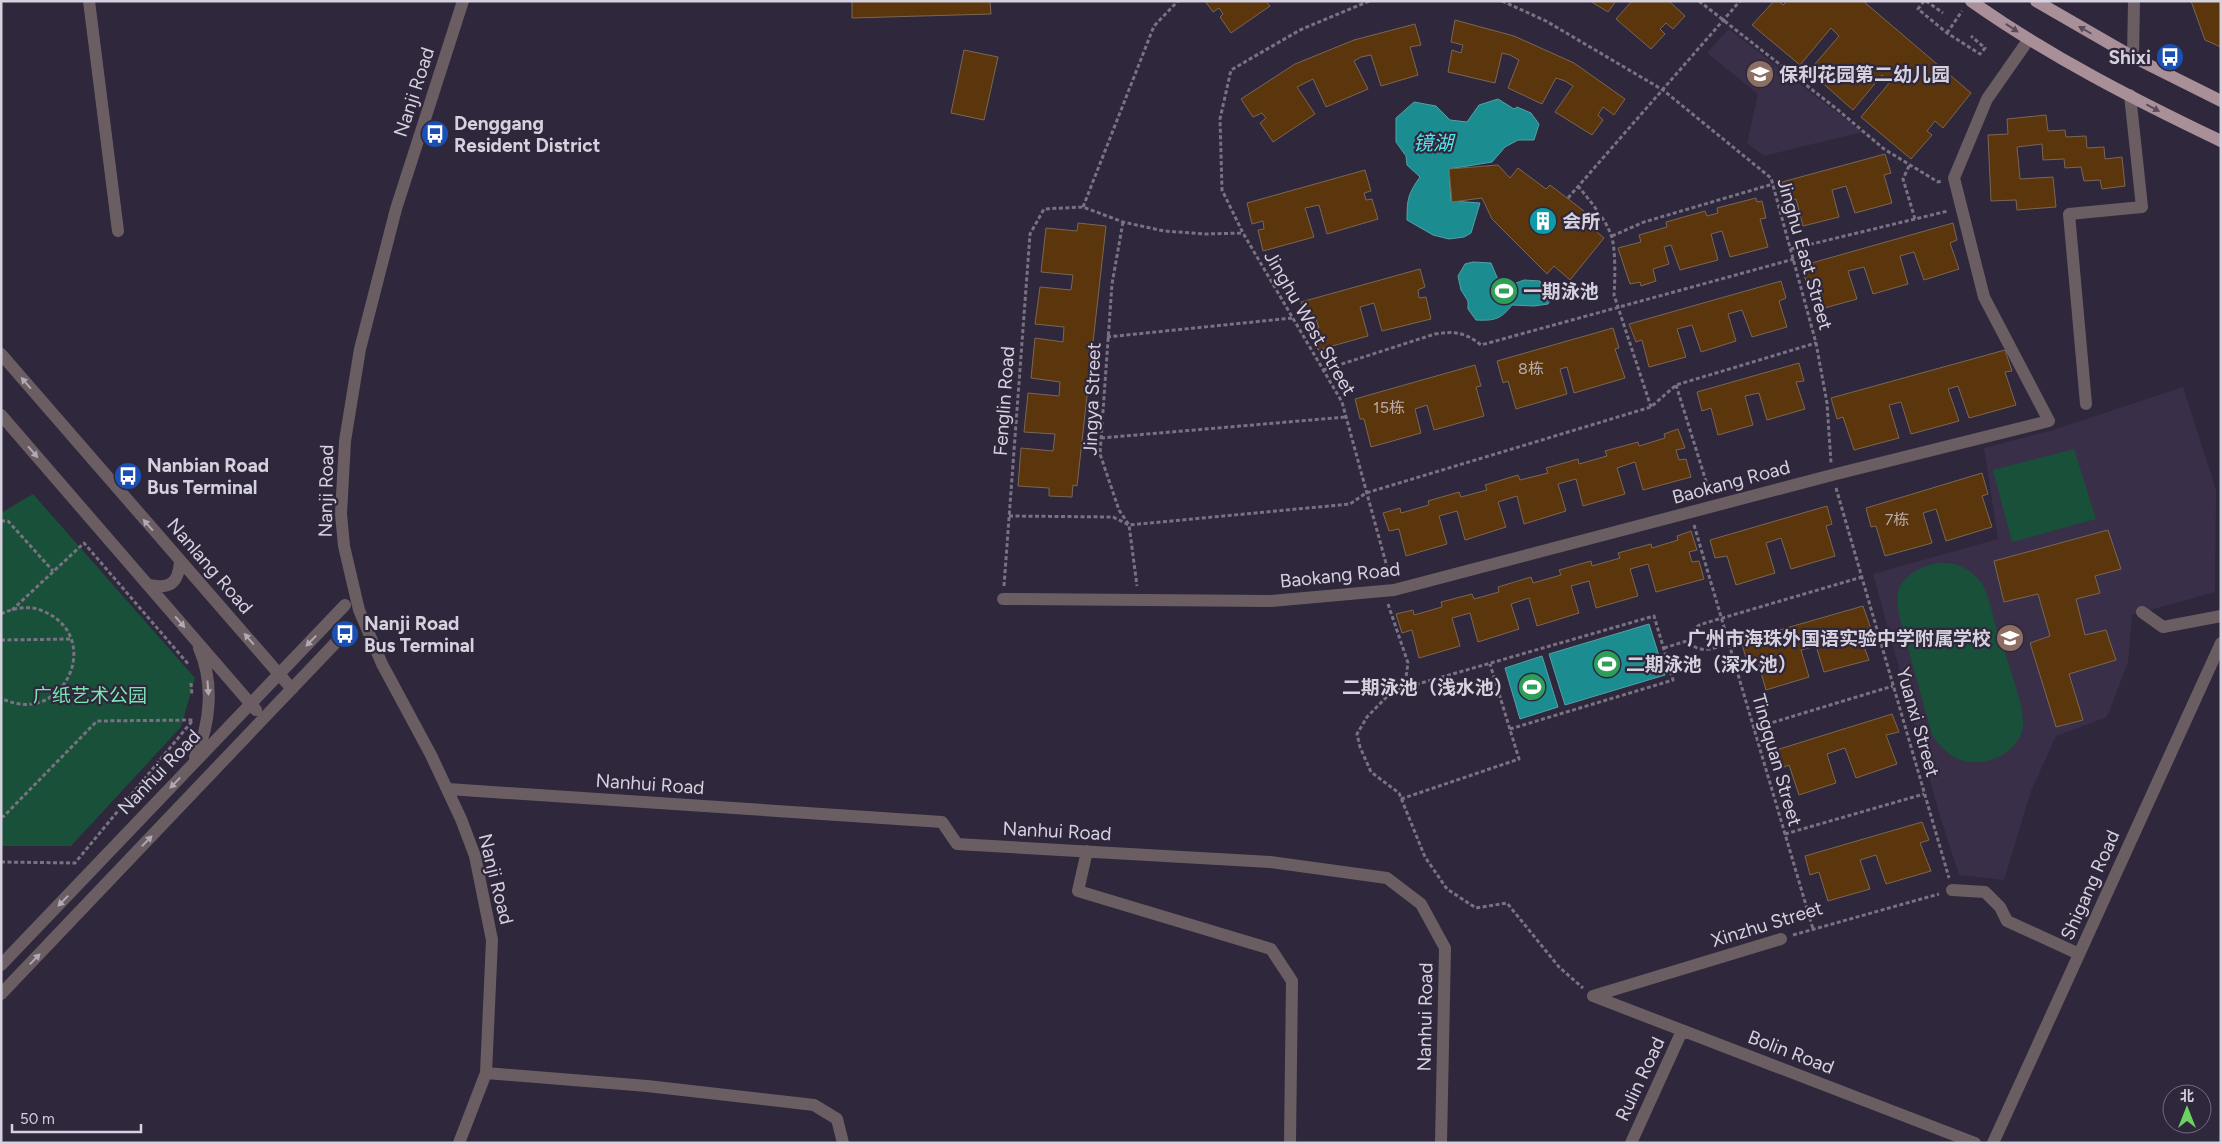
<svg xmlns="http://www.w3.org/2000/svg" width="2222" height="1144" font-family="Figtree,'Noto Sans SC',sans-serif">
<style>
.built{fill:#3a2f49}
.green{fill:#195039}
.water{fill:#1b8c90;stroke:#53a1a7}
.building{fill:#5b360d;stroke:#7a6654}
.lines{fill:none;stroke-linecap:round;stroke-linejoin:round}
.path{stroke:#787283;stroke-width:3;stroke-dasharray:4 2.5;stroke-linecap:butt}
.minor{stroke:#6b5e62;stroke-width:12}
.major{stroke:#a99098;stroke-width:12}
.oneway{fill:#5a4c5c}
.oneway2{fill:#b1a9b3}
.labels{text-anchor:middle;dominant-baseline:central;stroke-width:4.5;stroke-linejoin:round;paint-order:stroke}
.number-label{font-size:16px;fill:#b7aaaa}
.poi-label{font-size:19px;font-weight:bold;fill:#d6d1de;stroke:#2f273b;text-anchor:start}
.street-label{font-size:19px;fill:#d6d1de;stroke:#2f273b}
.park-label{font-size:19px;fill:#7ae5b3;stroke:#2f273b}
.water-label{font-size:20px;font-style:italic;fill:#53e7ed;stroke:#2f273b}
</style>
<rect width="100%" height="100%" fill="#2f273b"/>
<path class="built" d="M1729 29 1862 132 1764 156 1747 143 1758 94 1707 53Z
M2183 387 2216 490 2215 592 2132 615 2128 662 2107 717 2056 736 2031 791 2004 880 1959 875 1940 816 1873 574 1998 539 1984 448 2053 430Z"/>
<path class="green" d="M2074 449 2096 519 2012 542 1993 470Z
M33 494 195 678 181 727 71 846H1V513Z
M1936 563C1950 562 1964 565 1974 575 1977 578 1982 583 1984 587 1989 598 1992 612 1995 623 2002 647 2025 704 2023 726 2019 756 1978 771 1954 757 1944 751 1939 744 1932 735L1899 615C1892 583 1907 572 1936 563Z"/>
<path class="water" d="M1498 99 1514 109 1517 107 1531 113 1539 124 1534 140H1518L1505 147 1492 162 1449 169 1451 201 1480 203 1471 233 1464 237 1449 239 1433 235 1407 220C1407 199 1408 194 1420 177L1407 165 1406 156 1396 142V118L1414 102 1436 106 1450 120 1467 122 1479 105Z
M1473 262 1491 263 1499 282 1508 286 1524 280 1540 281 1542 290 1550 294 1551 299 1548 304 1534 306 1512 305C1501 319 1495 321 1476 320L1468 309V301L1461 290 1458 276 1465 264Z
M1649 624 1665 675 1565 705 1549 654Z
M1542 656 1558 707 1520 719 1505 668Z"/>
<path class="building" d="M852 1H990L991 14 852 18Z
M1205 1H1266L1270 6 1231 33 1220 17 1223 14 1219 8 1213 12Z
M1590 1H1616L1608 12Z
M1632 1H1669L1685 16 1673 29 1666 23 1660 29 1665 34 1651 49 1616 19Z
M1774 1H1779L1783 5 1787 1H1863L1971 93 1943 128 1935 121 1927 131 1932 135 1911 159 1861 117 1890 82 1882 75 1853 110 1809 71 1839 36 1831 28 1800 65 1752 25Z
M2191 1H2221V47L2205 40Z
M1455 20 1514 36 1574 63 1625 99 1614 115 1603 107 1598 115 1603 120 1592 135 1555 112 1573 86 1565 81 1556 78 1542 104 1508 88 1519 60 1510 55 1502 53 1495 83 1448 72 1452 50 1461 53 1463 45 1451 42Z
M1415 24 1421 45 1410 47 1418 75 1381 86 1371 55 1361 57 1354 61 1368 89 1326 107 1313 79 1297 87 1315 114 1273 142 1260 123 1266 118 1262 113 1253 117 1241 99 1295 64 1354 40Z
M964 50 998 57 984 120 951 113Z
M2046 115 2048 131 2065 130 2066 137 2086 136 2087 148 2104 147 2105 159 2122 157 2125 186 2102 189 2100 180 2084 181 2081 167 2065 168 2064 159 2043 160 2042 144 2017 147 2020 179 2053 177 2056 207 2017 210 2016 200 1991 201 1988 135 2008 134 2007 119Z
M1885 154 1891 173 1884 175 1892 203 1855 213 1846 186 1832 190 1839 217 1803 226 1796 199 1787 202 1782 182Z
M1498 165 1510 178 1518 168 1546 189 1550 185 1593 218 1588 224 1604 238 1570 280 1554 266 1547 274 1492 219 1482 198 1452 202 1449 169Z
M1365 170 1371 191 1364 193 1366 200 1372 199 1378 219 1327 234 1319 205 1305 208 1314 237 1263 251 1258 230 1264 229 1263 221 1252 224 1247 203Z
M1756 198 1757 202 1762 201 1766 218 1760 219 1768 247 1730 257 1722 231 1711 234 1718 260 1680 270 1671 245 1664 247 1669 264 1653 269 1656 281 1641 286 1640 282 1630 284 1618 248 1641 242 1639 235 1667 227 1666 222 1705 211 1707 216 1718 213 1717 208Z
M1078 223 1106 226 1077 486 1073 485 1072 497 1049 496V488L1018 486 1021 448 1053 451 1055 434 1024 432 1028 393 1059 396 1060 382 1031 378 1035 338 1063 342 1064 327 1035 324 1040 287 1071 290 1073 275 1041 272 1046 228 1077 231Z
M1953 223 1957 240 1950 243 1959 269 1924 280 1914 252 1900 256 1908 284 1873 294 1864 267 1848 271 1857 299 1821 309 1814 283 1807 284 1801 266Z
M1420 269 1425 287 1418 290 1419 298 1426 297 1431 319 1382 331 1374 303 1360 307 1368 336 1318 350 1313 329 1319 328 1316 319 1307 322 1301 302Z
M1781 281 1786 298 1779 301 1787 327 1752 337 1742 310 1728 314 1736 341 1701 352 1692 325 1677 329 1686 357 1649 367 1642 340 1636 342 1629 324Z
M1613 328 1619 348 1615 349 1625 378 1574 393 1567 367 1560 369 1567 394 1516 409 1508 381 1503 383 1497 361Z
M2005 350 2012 371 2005 372 2016 405 1969 418 1958 386 1948 389 1959 421 1911 434 1901 402 1889 405 1899 438 1854 450 1843 417 1837 419 1831 398Z
M1799 363 1804 381 1796 382 1805 409 1767 420 1759 393 1745 396 1753 425 1718 435 1711 408 1702 411 1697 392Z
M1475 365 1481 386 1476 387 1484 416 1434 430 1427 405 1415 409 1421 433 1371 447 1364 419H1360L1355 399Z
M1678 429 1685 448 1676 450 1679 460 1686 459 1691 477 1643 490 1635 462 1617 468 1625 494 1583 506 1576 479 1558 484 1566 511 1524 524 1517 496 1498 502 1506 527 1465 540 1457 511 1439 516 1447 544 1406 556 1399 529 1389 531 1383 513 1400 508 1401 513 1429 505 1428 501 1459 492 1461 497 1487 490 1485 485 1518 475 1520 480 1548 473 1546 468 1578 459 1579 464 1607 456 1605 451 1638 442 1639 446 1665 438 1664 434Z
M1982 473 1988 494 1982 496 1992 527 1946 541 1936 509 1923 513 1932 543 1885 556 1876 526 1871 527 1866 508Z
M1827 506 1832 524 1826 526 1835 556 1791 569 1781 538 1766 543 1775 573 1736 585 1727 556 1715 558 1710 540Z
M2108 530 2121 569 2095 576 2100 593 2076 599 2085 635 2106 630 2116 660 2069 674 2083 720 2056 727 2030 643 2050 636 2038 594 2004 602 1994 561Z
M1691 531 1697 550 1689 552 1692 562 1699 561 1704 579 1656 592 1648 564 1630 569 1638 596 1596 608 1589 581 1571 586 1579 613 1537 626 1529 598 1511 604 1519 629 1478 642 1470 613 1452 618 1460 646 1419 658 1412 630 1402 633 1396 614 1413 610 1414 615 1442 607 1441 602 1472 594 1474 599 1499 592 1498 587 1531 577 1533 583 1561 575 1559 570 1591 561 1592 566 1620 558 1618 553 1651 544 1652 548 1678 540 1677 536Z
M1863 606 1871 629 1859 633 1869 660 1824 672 1816 646 1801 650 1809 677 1766 690 1758 662 1748 665 1741 641Z
M1892 714 1899 732 1886 735 1897 764 1856 778 1845 748 1827 754 1836 783 1799 795 1789 765 1779 769 1773 751Z
M1922 822 1929 840 1920 843 1931 871 1886 884 1876 855 1860 860 1870 889 1828 901 1819 872 1810 875 1805 856Z"/>
<g class="lines">
<path class="path" d="M1369 1 1300 30 1231 70 1220 119 1222 190 1243 233 1342 402 1390 578
M1502 1 1546 21 1663 90 1771 178 1816 343 1827 403 1831 463
M1699 1 1838 110 1884 149 1938 182 1942 181
M1924 1 1918 9 1947 33 1980 54 1985 48 1971 36
M1926 1 1943 13
M1947 33 1962 11
M1909 166 1903 179 1915 219
M1578 186C1590 201 1605 218 1611 235 1616 247 1615 282 1614 295L1651 407
M1568 198 1740 1
M1083 207 1154 26 1178 1
M1123 222 1112 284 1100 454 1119 510 1129 525 1137 586
M1612 236 1644 222 1773 184
M1791 249 1948 211
M1107 337 1292 318
M1323 370 1435 334C1454 331 1465 332 1481 345L1794 259
M1676 385 1710 494
M1101 438 1346 417
M1836 488 1949 878
M1009 516 1113 517 1129 525 1350 504 1366 493 1651 407 1676 385 1816 343
M1 521H8L53 571
M1694 525 1813 929
M1004 586 1030 234 1044 209 1083 207 1123 222 1164 231 1205 234 1243 233
M1388 604 1408 663 1406 677 1367 717 1357 734 1360 747 1371 772 1399 793 1425 857 1447 889 1476 908 1507 903 1559 967 1583 988
M12 610 84 543 189 665
M1 614C15 607 31 605 45 612 105 639 62 729 1 698
M1 640 71 639
M1729 643C1720 646 1709 651 1701 649 1685 647 1690 628 1702 624L1862 577
M1664 648 1690 640
M191 683 192 696
M1397 690 1654 616 1673 680 1510 729
M1754 728 1893 686
M1401 799 1519 759 1490 664
M1 817 4 816 97 721 193 720 75 863
M1785 834 1924 794
M1 862 76 863
M1793 935 1939 894"/>
<path class="minor" d="M89 1 118 231
M2133 57 2134 1
M1 354 292 689
M2086 404 2069 214 2142 207 2130 95
M1 415 256 710
M148 585C170 589 178 584 180 562
M1003 599 1271 601 1394 590 1832 475 2049 421 1984 297 1954 178 1987 99 2029 39
M2142 612 2163 627 2221 616
M195 757C211 724 214 682 199 648
M448 789 942 822 957 844 1270 862 1387 878 1421 904 1445 948 1441 1143
M1087 851 1078 891 1271 949 1292 981 1290 1143
M1952 890 1985 892 2000 907 2007 921 2079 954
M1 965 345 605
M1 994 343 635
M1593 996 1975 1143
M1593 996 1781 939
M486 1073 647 1086 814 1105 837 1119 843 1143
M459 1143 486 1073 492 940 475 856 461 819 431 755 382 664 359 610 344 546 341 514 345 441 360 349 396 209 463 1
M1631 1143 1682 1031
M1993 1143 2221 643"/>
<path class="major" d="M1971 1C2049 56 2135 100 2221 141
M2036 1 2133 57 2221 101"/>
</g>
<defs><path id="oneway-solid" d="M-6-.8H1V-3.2L6.5 0L1 3.2V.8H-6Z" transform="scale(1.25)"/></defs>
<g class="oneway">
<use href="#oneway-solid" transform="translate(2012 28) rotate(33)"/>
<use href="#oneway-solid" transform="translate(2085 30) rotate(-150)"/>
<use href="#oneway-solid" transform="translate(2153 108) rotate(28)"/>
</g>
<g class="oneway2">
<use href="#oneway-solid" transform="translate(26 383) rotate(-131)"/>
<use href="#oneway-solid" transform="translate(33 452) rotate(49)"/>
<use href="#oneway-solid" transform="translate(148 525) rotate(-131)"/>
<use href="#oneway-solid" transform="translate(180 622) rotate(49)"/>
<use href="#oneway-solid" transform="translate(249 639) rotate(-131)"/>
<use href="#oneway-solid" transform="translate(311 641) rotate(134)"/>
<use href="#oneway-solid" transform="translate(208 688) rotate(86)"/>
<use href="#oneway-solid" transform="translate(175 783) rotate(134)"/>
<use href="#oneway-solid" transform="translate(147 841) rotate(-46)"/>
<use href="#oneway-solid" transform="translate(63 901) rotate(134)"/>
<use href="#oneway-solid" transform="translate(35 959) rotate(-46)"/>
</g>
<defs>
<symbol id="bus-disc" viewBox="-11 -11 22 22"><circle r="9.5" fill="#1a4fb4" stroke="#2f273b"/><path d="M-5-6H5V4H4V6H2V4H-2V6H-4V4H-5ZM-3.5-4V0h7V-4ZM-3.5 1.2v1.5H-2V1.2ZM2 1.2v1.5H3.5V1.2Z" fill="#fff"/></symbol>
<symbol id="school-disc" viewBox="-11 -11 22 22"><circle r="9.5" fill="#8d6e63" stroke="#2f273b"/><path d="M0-5L7-2L0 1L-7-2ZM-4 1L0 2.5L4 1V4Q0 6-4 4Z" fill="#fff"/></symbol>
<symbol id="building-disc" viewBox="-11 -11 22 22"><circle r="9.5" fill="#0f9aa8" stroke="#2f273b"/><path d="M-4-6H4V6H1V3H-1V6H-4ZM-2.5-4.3h1.7v1.8h-1.7ZM.8-4.3h1.7v1.8H.8ZM-2.5-1h1.7V.8h-1.7ZM.8-1h1.7V.8H.8Z" fill="#fff"/></symbol>
<symbol id="stadium-disc" viewBox="-11 -11 22 22"><circle r="9.5" fill="#2e9e5b" stroke="#2f273b"/><path d="M0-5a6.5 5 0 1 0 0 10a6.5 5 0 1 0 0-10ZM-3.5-1.8h7v3.6h-7Z" fill="#fff"/></symbol>
</defs>
<g fill-rule="evenodd">
<use href="#bus-disc" x="2154" y="41" width="32" height="32"/>
<use href="#school-disc" x="1744" y="58" width="32" height="32"/>
<use href="#bus-disc" x="419" y="118" width="32" height="32"/>
<use href="#building-disc" x="1527" y="205" width="32" height="32"/>
<use href="#stadium-disc" x="1488" y="275" width="32" height="32"/>
<use href="#bus-disc" x="112" y="460" width="32" height="32"/>
<use href="#bus-disc" x="329" y="618" width="32" height="32"/>
<use href="#school-disc" x="1994" y="622" width="32" height="32"/>
<use href="#stadium-disc" x="1591" y="648" width="32" height="32"/>
<use href="#stadium-disc" x="1516" y="671" width="32" height="32"/>
</g>
<g class="labels">
<g class="number-label">
<text x="1531" y="368">8栋</text>
<text x="1389" y="407">15栋</text>
<text x="1897" y="519">7栋</text>
</g>
<g class="poi-label">
<text x="2151" y="57" text-anchor="end">Shixi</text>
<text x="1779" y="74">保利花园第二幼儿园</text>
<text x="454" y="123">Denggang<tspan x="454" dy="22">Resident District</tspan></text>
<text x="1562" y="221">会所</text>
<text x="1523" y="291">一期泳池</text>
<text x="147" y="465">Nanbian Road<tspan x="147" dy="22">Bus Terminal</tspan></text>
<text x="364" y="623">Nanji Road<tspan x="364" dy="22">Bus Terminal</tspan></text>
<text x="1991" y="638" text-anchor="end">广州市海珠外国语实验中学附属学校</text>
<text x="1626" y="664">二期泳池（深水池）</text>
<text x="1513" y="687" text-anchor="end">二期泳池（浅水池）</text>
</g>
<g class="street-label">
<text transform="translate(414 92) rotate(-72)">Nanji Road</text>
<text transform="translate(1805 254) rotate(74)">Jinghu East Street</text>
<text transform="translate(1310 323) rotate(60)">Jinghu West Street</text>
<text transform="translate(1092 399) rotate(-88)">Jingya Street</text>
<text transform="translate(1004 401) rotate(-86)">Fenglin Road</text>
<text transform="translate(1731 482) rotate(-15)">Baokang Road</text>
<text transform="translate(326 491) rotate(-89)">Nanji Road</text>
<text transform="translate(210 566) rotate(49)">Nanlang Road</text>
<text transform="translate(1340 575) rotate(-6)">Baokang Road</text>
<text transform="translate(1918 722) rotate(74)">Yuanxi Street</text>
<text transform="translate(1777 760) rotate(74)">Tingquan Street</text>
<text transform="translate(159 772) rotate(-46)">Nanhui Road</text>
<text transform="translate(650 784) rotate(4)">Nanhui Road</text>
<text transform="translate(1057 831) rotate(3)">Nanhui Road</text>
<text transform="translate(496 879) rotate(76)">Nanji Road</text>
<text transform="translate(2090 885) rotate(-66)">Shigang Road</text>
<text transform="translate(1767 924) rotate(-17)">Xinzhu Street</text>
<text transform="translate(1425 1017) rotate(-89)">Nanhui Road</text>
<text transform="translate(1791 1052) rotate(21)">Bolin Road</text>
<text transform="translate(1640 1079) rotate(-65)">Rulin Road</text>
</g>
<g class="park-label">
<text x="90" y="695">广纸艺术公园</text>
</g>
<g class="water-label">
<text x="1433" y="143">镜湖</text>
</g>
</g>
<rect width="2222" height="1144" fill="none" stroke="#d6d1de" stroke-width="5"/>
<g transform="translate(2187 1109)"><circle r="24" fill="#2f273b" stroke="#726b7c"/>
<path d="M0-4L9 19L0 12L-9 19Z" fill="#6cd362"/>
<text y="-8" font-size="14" font-weight="bold" text-anchor="middle" fill="#d6d1de">北</text>
</g>
<path d="M12 1124v8h129v-8" fill="none" stroke="#d6d1de" stroke-width="2.5"/>
<text x="20" y="1124" font-size="15" fill="#d6d1de" stroke="#2f273b" stroke-width="4" paint-order="stroke">50 m</text>
</svg>
